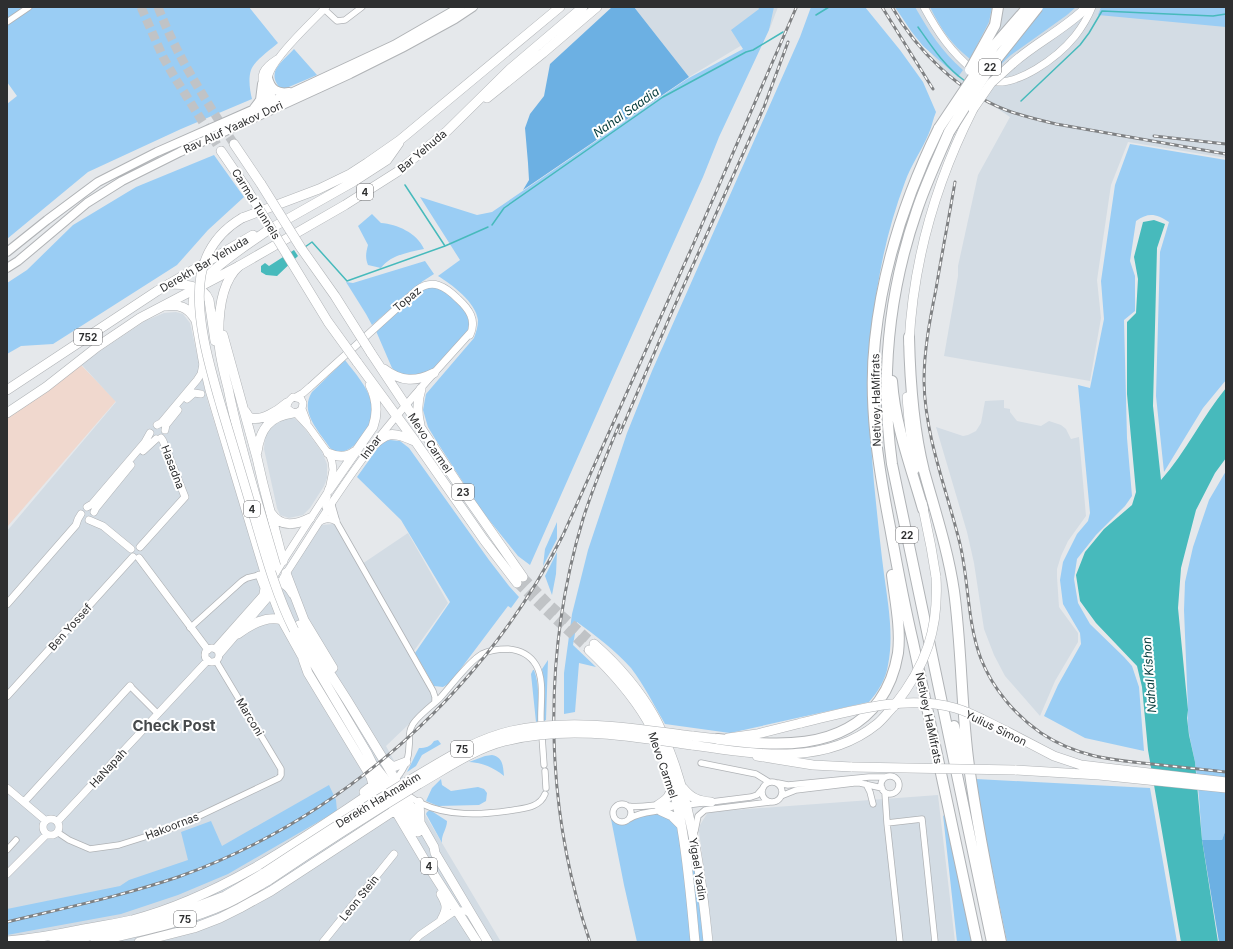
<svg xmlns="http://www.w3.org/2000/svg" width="1233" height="949" font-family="Inter,sans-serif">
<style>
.commercial{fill:#f0d8ce}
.built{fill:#d3dce4}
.green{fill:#9acdf4}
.forest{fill:#6cb0e3}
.water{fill:#47babc}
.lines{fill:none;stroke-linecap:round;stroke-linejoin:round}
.stream{stroke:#47babc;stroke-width:1.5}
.trunk-tunnel{stroke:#c0c3c6;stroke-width:9;stroke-dasharray:9 4.5;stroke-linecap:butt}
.minor-casing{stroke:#b0b3b6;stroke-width:7}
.tertiary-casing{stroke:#b0b3b6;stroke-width:8}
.secondary-casing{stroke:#b0b3b6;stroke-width:10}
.primary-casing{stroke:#b0b3b6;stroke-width:10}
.trunk-casing{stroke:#b0b3b6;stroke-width:10}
.motorway-casing{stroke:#b0b3b6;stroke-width:12}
.minor{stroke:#fff;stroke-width:5.5}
.tertiary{stroke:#fff;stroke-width:7}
.secondary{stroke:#fff;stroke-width:8}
.primary{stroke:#fff;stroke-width:9}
.trunk{stroke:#fff;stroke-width:9}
.motorway{stroke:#fff;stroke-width:10}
.rail-casing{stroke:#7f8183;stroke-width:3}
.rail{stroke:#fff;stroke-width:1.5;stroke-dasharray:4.5;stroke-linecap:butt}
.primary-bridge-casing{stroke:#b0b3b6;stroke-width:10;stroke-linecap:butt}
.trunk-bridge-casing{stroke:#b0b3b6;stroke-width:10;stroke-linecap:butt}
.motorway-bridge-casing{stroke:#b0b3b6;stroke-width:12;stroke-linecap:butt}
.primary-bridge{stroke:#fff;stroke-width:9}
.trunk-bridge{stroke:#fff;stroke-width:9}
.motorway-bridge{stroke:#fff;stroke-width:10}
.labels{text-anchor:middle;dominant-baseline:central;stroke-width:4;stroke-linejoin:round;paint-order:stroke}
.shield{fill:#fff;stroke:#6d6d6e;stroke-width:1}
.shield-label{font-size:10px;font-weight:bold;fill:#2e2f30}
.street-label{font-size:11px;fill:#2e2f30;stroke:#fff}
.water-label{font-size:12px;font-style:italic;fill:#053c3d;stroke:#fff}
.district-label{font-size:15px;font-weight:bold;fill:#46494b;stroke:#fff}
</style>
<rect width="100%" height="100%" fill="#e5e8eb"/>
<path class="commercial" d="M79 363 116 401 7 527V415Z"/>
<path class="built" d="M634 7H778L770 28 689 77Z
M894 7H1226V158L1128 142 1111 185 1097 280 1101 318 1090 381 944 356 958 276V266L978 175 1010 117 948 75Z
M176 312 183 314 190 323 207 399 270 601 322 525 334 524 359 566 408 533 448 603 411 655 434 700 386 746 405 781 501 942H7V531L116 402 81 364 145 321 164 313Z
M1004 400V408L1010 409V412L1017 421 1041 426 1049 421 1061 425 1066 429 1071 439 1079 437 1086 516 1068 541 1061 556 1057 569V577L1059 607 1078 633V642L1055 681 1040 716 1005 676 994 655 984 629 974 563 967 532 936 427 963 436 968 435 976 431 981 423 985 401Z
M292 416 302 425 322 452 327 464V478L324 486 310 508 303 515 289 518 280 515 277 508 264 449 265 435 273 422Z
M938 795 955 942H713L699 831 700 825 708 812Z"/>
<path class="green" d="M7 7H249L278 43C270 50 254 61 251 70 248 79 250 91 252 99L181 129 88 172 7 239V104L17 96 7 82Z
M758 7H774L769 30 719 137 703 177 611 382 530 565 518 556 481 510 437 442 428 427 423 410 426 394 474 338C476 332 478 327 478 320 476 302 451 284 438 276L460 260 420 197 477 215 492 212 687 79 743 49 731 30 759 9Z
M811 7H865L900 50 923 82 936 112C933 119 932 126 929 133 922 150 911 165 905 182 868 280 865 380 874 483 877 513 880 543 884 574 888 604 894 635 888 665 886 679 878 692 869 702L730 733 665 724C654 705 644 685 631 668 615 650 596 636 577 622L573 645 596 667 579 663 575 712 564 714V673L572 614 588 550 627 433 652 371 800 37Z
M895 7H915C929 31 941 51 963 70L958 77 923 46 911 31Z
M930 7H992L989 22 970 59C951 44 941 29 930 7Z
M1041 7H1076L1067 15 1011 55 988 76Z
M1101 7H1226V27L1098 15Z
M294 49 317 75 284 89H281C265 72 282 62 294 49Z
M1130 144 1226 160V380L1203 408 1164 472 1156 396 1160 252 1169 222C1156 214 1149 212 1136 221L1130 261 1135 276V311L1124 320 1127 438 1132 496 1125 506 1096 535 1077 559 1074 579 1078 603 1090 624 1124 657 1132 666 1139 687 1144 751 1085 738 1044 716 1058 685 1081 644 1080 633 1063 604 1060 580 1063 562 1077 534 1088 521 1090 513 1078 385 1090 388 1104 319 1101 281 1115 185Z
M214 155 244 197 208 230 177 265 53 344 21 346 7 354V283L27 270 73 225 136 187Z
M372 214 381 223C397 224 417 233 424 249 410 252 390 255 381 268L368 265C365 257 366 253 368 245L358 226Z
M425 261 434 274 423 281 372 325 366 314 346 282 353 283Z
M431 287 442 289 465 310 470 323 468 331 432 371 416 376 403 374 397 373 392 368 376 331 421 290Z
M345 360C354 372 368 387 371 402 372 410 371 420 368 427 362 440 345 460 330 448 319 431 299 412 312 392Z
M390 440 400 441 409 448 489 560 509 586 519 597 511 608 508 606 450 683 443 687 434 686 415 653 450 602 401 520 357 477 382 442Z
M1226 471V829L1222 840H1202C1200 814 1199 788 1195 762 1192 745 1186 728 1188 710L1184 610 1185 582 1193 547 1209 500Z
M557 522V539L543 566 545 549Z
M557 552 556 574 552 595 545 576Z
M548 660 546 720 544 721 543 678 542 669Z
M533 670H534C540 685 538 705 538 721L536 722 531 674Z
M438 740 441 744 422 755 416 766 407 772 419 748C426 748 430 747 434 741Z
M492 755C503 757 503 766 504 776 493 767 483 763 469 762L485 756Z
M441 779 442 785 451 791 478 787 484 789 487 793 486 801 479 805 438 806 426 801 432 788Z
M976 779 1150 788 1177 942H1007L980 810Z
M329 785 336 800 337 811 228 874 178 895 121 914 7 935V909L120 886 129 880 188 860 181 832 211 821 222 846Z
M430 810 447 821C447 829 441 835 442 843L426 814 427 812Z
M683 812 685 814 693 846 705 942H698Z
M654 813 663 814 677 826 679 833 682 852 691 942H637L624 885 611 819 617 823 624 824 632 819Z
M943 815 948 822 974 942H957Z"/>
<path class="forest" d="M612 7H634L689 77 523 190 529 180 528 163 525 128 530 114 544 96 550 64Z
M1226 829V942H1219L1202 840H1222Z"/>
<path class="water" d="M1154 220 1165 224 1157 248 1153 406 1161 480C1186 452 1202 417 1226 388V458L1215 473 1196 510 1181 568 1178 608 1188 710 1187 718 1189 735 1195 762 1202 840 1218 942H1181L1148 750 1142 687 1137 666 1096 623 1080 601 1076 575 1085 552 1104 529 1132 505 1136 492 1127 394V322L1136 313 1138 279 1134 257 1143 222Z
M294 250 298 256 277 276 266 275 261 272V266L265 263 269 266Z"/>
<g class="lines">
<path class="stream" d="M816 15 829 7
M918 27C932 47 945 67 965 81
M1021 101 1080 45 1089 33 1102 11 1213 16 1226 14
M405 185 445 246
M492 225 504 208 663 97 746 52 753 50 783 32
M305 247 312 242 347 281 445 246 488 227"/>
<path class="trunk-tunnel" d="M141 7 163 57 175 78 221 151
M158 7C177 57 205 99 234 144
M523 577 548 603 594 644
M517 583 543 608 589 650"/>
<defs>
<path id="minor" d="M324 9 337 21 345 20 362 7
M7 22 29 7
M328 496 325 507 336 521 433 691 435 697V702
M333 500 332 505 336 519
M190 628 242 581 247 578 259 575
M130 686 158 714
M701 763 756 774 769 782
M376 765 392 785
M545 771 546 788
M881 785a9 9 0 1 1 18 0a9 9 0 1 1-18 0Z
M395 780C403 771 409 759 409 747 410 740 408 732 412 726 415 718 433 705 440 698 451 686 469 661 482 654 490 650 500 649 508 649 520 650 530 655 536 665 545 680 540 705 541 722 542 737 543 751 544 765
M762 792a10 10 0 1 1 20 0a10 10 0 1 1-20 0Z
M778 783 788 785 869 777H886
M866 784 870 792 873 804
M404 792C409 796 414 800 420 803 449 817 483 815 514 810 526 808 540 807 545 794
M885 793 887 823 900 942
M781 796 796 790 854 783H860L882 788
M613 813a9 9 0 1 1 18 0a9 9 0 1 1-18 0Z
M628 806C645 809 661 801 678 806
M684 807 687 805 751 797 757 795 763 788
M629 819C644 809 662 814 677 805
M887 823 922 819 935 942
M695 831 698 816 705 810 770 802
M57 832 69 840 90 849 119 845 176 827 279 778 281 775V769L216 661
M7 850 16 840"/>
<path id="tertiary" d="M924 7C938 33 951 52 974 71
M989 81C1017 88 1058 57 1075 36 1082 27 1088 17 1092 7
M271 105C267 102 266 97 264 91 259 74 263 68 277 59
M274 106C274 97 267 88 268 79 270 60 312 22 326 7
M296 397 303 393 310 387 417 290C433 278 446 287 458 299 469 309 477 320 470 335
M187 399 194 393 201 394
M302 409 298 412 293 413 287 408V403L293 397 301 399 303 403 302 409 307 422
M157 425 161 423 197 380 201 374 203 364
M165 430 166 425 178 410
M143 451 156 439
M87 507 92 504 145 442 150 433
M94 512 96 508 131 465
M89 520 103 526 131 549
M319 522C324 518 331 518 336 521
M140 547 185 497 163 441 161 438
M139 558 208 650
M259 575 264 588 263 594
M283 578C312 534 338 490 370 449 401 408 437 370 471 332
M7 604 76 525 78 519 81 514
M205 655a7 7 0 1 1 14 0a7 7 0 1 1-14 0Z
M215 649 262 596 283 561 329 490 333 470 332 462 330 456 309 427 296 413
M219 655 274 591
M7 696 133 557
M7 788 46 821
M24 802 130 686
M43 827a8 8 0 1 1 16 0a8 8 0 1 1-16 0Z
M57 822 208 660
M7 874 47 834
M323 942 394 854
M413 942 420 935 452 913C459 910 465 909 471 914"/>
<path id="secondary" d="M268 78C271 89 277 94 289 92
M254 108 260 100 262 84
M7 252 47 220 98 182 157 152 293 92 394 45 460 7
M7 268 18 261 87 203 122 181 180 152 350 74 402 48 455 19 473 7"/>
<path id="primary" d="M268 230C247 246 194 276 193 303L203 360 210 390 269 586
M165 306C179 304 188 307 195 319
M7 390 157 291 253 235
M7 413 46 387 97 347 140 318 239 266
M1006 731 1054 756 1081 765 1226 782
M728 738 757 734 801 723
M757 756 813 765 852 767
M1015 770 1099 775 1226 788"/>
<path id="trunk" d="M1012 64C1035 43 1064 30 1087 7
M487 98 543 53 597 7
M234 144 261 184
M221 151 245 186
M242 218 319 189 350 174 367 163 400 140 560 7
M268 230 353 182 387 160 399 143
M169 284C183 284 203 285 209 300L215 341
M223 335 257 458 263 484 283 561
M909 344C913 262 936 182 973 109
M371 353 460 487 523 577
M357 362 415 441 484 540 517 583
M384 369C401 382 416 382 434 373
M907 397 909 421 915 469
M245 411 249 417C260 423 279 410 287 403
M420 425C417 413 417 401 421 389
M370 448C387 432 392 431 414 441
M257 452C260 430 269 416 293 413
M328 453C337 457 346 458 354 452
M329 490 373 427C378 413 377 399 370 385
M922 503 931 547 936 577
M259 508C247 468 236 428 228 388 224 373 220 358 219 343 218 318 220 283 239 266L345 205 397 172 447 131 510 69 583 7
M271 513C281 528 296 525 310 518
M286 573 304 620 333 668
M293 594C288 585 280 578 269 586L282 620 306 663
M299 625 347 700 388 767 434 847 435 853 488 942
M294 630 367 753 395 810 427 864 477 942
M238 634C250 625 266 615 282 620
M594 644C618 665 638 688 654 716 663 732 669 749 675 766 694 823 702 882 708 942
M589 650C611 671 631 693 647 720 683 785 688 869 695 942
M303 659 308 673 371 777 373 785 364 792
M692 736 718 739
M692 745C754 754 824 767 877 724 883 719 888 712 894 706
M386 761 393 767 406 762
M683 788C691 798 698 801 711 802
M397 800 418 832
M419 802 420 821
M658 805C666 800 671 796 672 786
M661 811 672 816 680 824
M441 894C447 904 448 909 442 919
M7 941C31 939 55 935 79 930 97 926 115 924 132 920 220 897 300 841 374 791L395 780
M54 942 86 937 151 921 193 908 225 896 264 873
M95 942C139 931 184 923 226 904 241 897 255 888 269 880
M139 942 194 928 220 918 240 908 271 891 395 810 401 805V793"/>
<path id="motorway" d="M939 128C906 195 883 265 875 340 868 403 878 465 890 527 897 566 904 604 913 642 934 742 956 842 977 942
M949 132C938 158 926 183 917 210 888 294 880 377 892 464L992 942
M909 337C910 383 913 427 924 471 935 511 948 550 954 591 962 649 961 708 969 766 977 825 989 884 1001 942
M892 381C895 425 911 467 923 509
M954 726 963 761
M718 739C774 746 841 752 879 701 889 687 895 671 898 653 901 628 895 600 892 575"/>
</defs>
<use href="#minor" class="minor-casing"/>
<use href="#tertiary" class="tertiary-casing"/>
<use href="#secondary" class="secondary-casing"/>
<use href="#primary" class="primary-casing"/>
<use href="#trunk" class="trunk-casing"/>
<use href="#motorway" class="motorway-casing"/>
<use href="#minor" class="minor"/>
<use href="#tertiary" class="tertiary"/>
<use href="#secondary" class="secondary"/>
<use href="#primary" class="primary"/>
<use href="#trunk" class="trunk"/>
<use href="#motorway" class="motorway"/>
<defs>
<path id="rail" d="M882 7 933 89
M892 7C916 50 959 92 1006 110 1022 116 1039 120 1056 124L1226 154
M1154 136 1226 144
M955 182C949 217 942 253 936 289 930 319 924 350 924 381 925 438 947 490 960 544 969 582 967 622 981 659 993 689 1015 715 1041 733 1077 757 1112 760 1152 764 1177 767 1201 769 1226 772
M620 433 671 314 764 107 788 42
M7 922C64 908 122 896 178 877 343 818 484 691 563 535L693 245 796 8
M590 942C544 807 542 655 583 519 593 487 606 456 619 425"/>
</defs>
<use href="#rail" class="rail-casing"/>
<use href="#rail" class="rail"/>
<defs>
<path id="primary-bridge" d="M801 723C851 711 904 694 955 708 973 713 989 723 1006 731
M852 767 1015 770"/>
<path id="trunk-bridge" d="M973 109 991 83 1012 64
M261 184 301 248 335 296 371 353
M245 186 328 322 357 362
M242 218C220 231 206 250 201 275 194 315 210 368 221 406 230 436 239 466 248 496 262 541 273 588 294 630
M259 508 276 566
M894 706C926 666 939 629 936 577
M264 873C312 841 361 810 410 780 443 761 473 740 511 731 571 718 631 728 692 736
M269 880C318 847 368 815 419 784 447 768 474 749 505 741 567 725 629 736 692 745"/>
<path id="motorway-bridge" d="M970 70 995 25 998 7
M939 128 994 46 1028 7
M949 132 988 70 1038 7"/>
</defs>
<use href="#primary-bridge" class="primary-bridge-casing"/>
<use href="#trunk-bridge" class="trunk-bridge-casing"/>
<use href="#motorway-bridge" class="motorway-bridge-casing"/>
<use href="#primary-bridge" class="primary-bridge"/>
<use href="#trunk-bridge" class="trunk-bridge"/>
<use href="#motorway-bridge" class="motorway-bridge"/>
</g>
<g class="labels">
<g class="shield">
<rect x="979" y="59" width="22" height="16" rx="3"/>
<rect x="357" y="184" width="16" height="16" rx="3"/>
<rect x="74" y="329" width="28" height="16" rx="3"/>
<rect x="452" y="484" width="22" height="16" rx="3"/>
<rect x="244" y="501" width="16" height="16" rx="3"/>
<rect x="896" y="527" width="22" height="16" rx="3"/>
<rect x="451" y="741" width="22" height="16" rx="3"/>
<rect x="421" y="858" width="16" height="16" rx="3"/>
<rect x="174" y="911" width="22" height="16" rx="3"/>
</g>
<g class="shield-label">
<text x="990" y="67">22</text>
<text x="365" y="192">4</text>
<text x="88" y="337">752</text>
<text x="463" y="492">23</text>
<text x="252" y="509">4</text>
<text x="907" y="535">22</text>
<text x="462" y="749">75</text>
<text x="429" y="866">4</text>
<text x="185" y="919">75</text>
</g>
<g class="street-label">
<text transform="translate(233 127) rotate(-25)">Rav Aluf Yaakov Dori</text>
<text transform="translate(422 151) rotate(-40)">Bar Yehuda</text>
<text transform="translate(256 204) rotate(58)">Carmel Tunnels</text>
<text transform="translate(204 264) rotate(-30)">Derekh Bar Yehuda</text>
<text transform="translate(407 299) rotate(-40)">Topaz</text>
<text transform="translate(876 400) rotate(-91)">Netivey HaMifrats</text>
<text transform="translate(430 443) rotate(56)">Mevo Carmel</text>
<text transform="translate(371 447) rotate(-53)">Inbar</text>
<text transform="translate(173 467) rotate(69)">Hasadna</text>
<text transform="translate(70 627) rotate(-48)">Ben Yossef</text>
<text transform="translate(250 717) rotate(59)">Marconi</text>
<text transform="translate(929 718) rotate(78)">Netivey HaMifrats</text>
<text transform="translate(996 728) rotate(26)">Yulius Simon</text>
<text transform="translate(663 765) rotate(71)">Mevo Carmel</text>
<text transform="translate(108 768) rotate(-47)">HaNapah</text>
<text transform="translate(378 800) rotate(-31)">Derekh HaAmakim</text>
<text transform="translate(172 826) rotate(-21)">Hakoornas</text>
<text transform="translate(698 869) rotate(81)">Yigael Yadin</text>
<text transform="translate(359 898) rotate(-51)">Leon Stein</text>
</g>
<g class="water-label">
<text transform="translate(626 112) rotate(-35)">Nahal Saadia</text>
<text transform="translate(1149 675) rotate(-94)">Nahal Kishon</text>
</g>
<g class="district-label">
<text x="174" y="725">Check Post</text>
</g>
</g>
<rect width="1233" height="949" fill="none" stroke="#2e2f30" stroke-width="16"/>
</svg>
